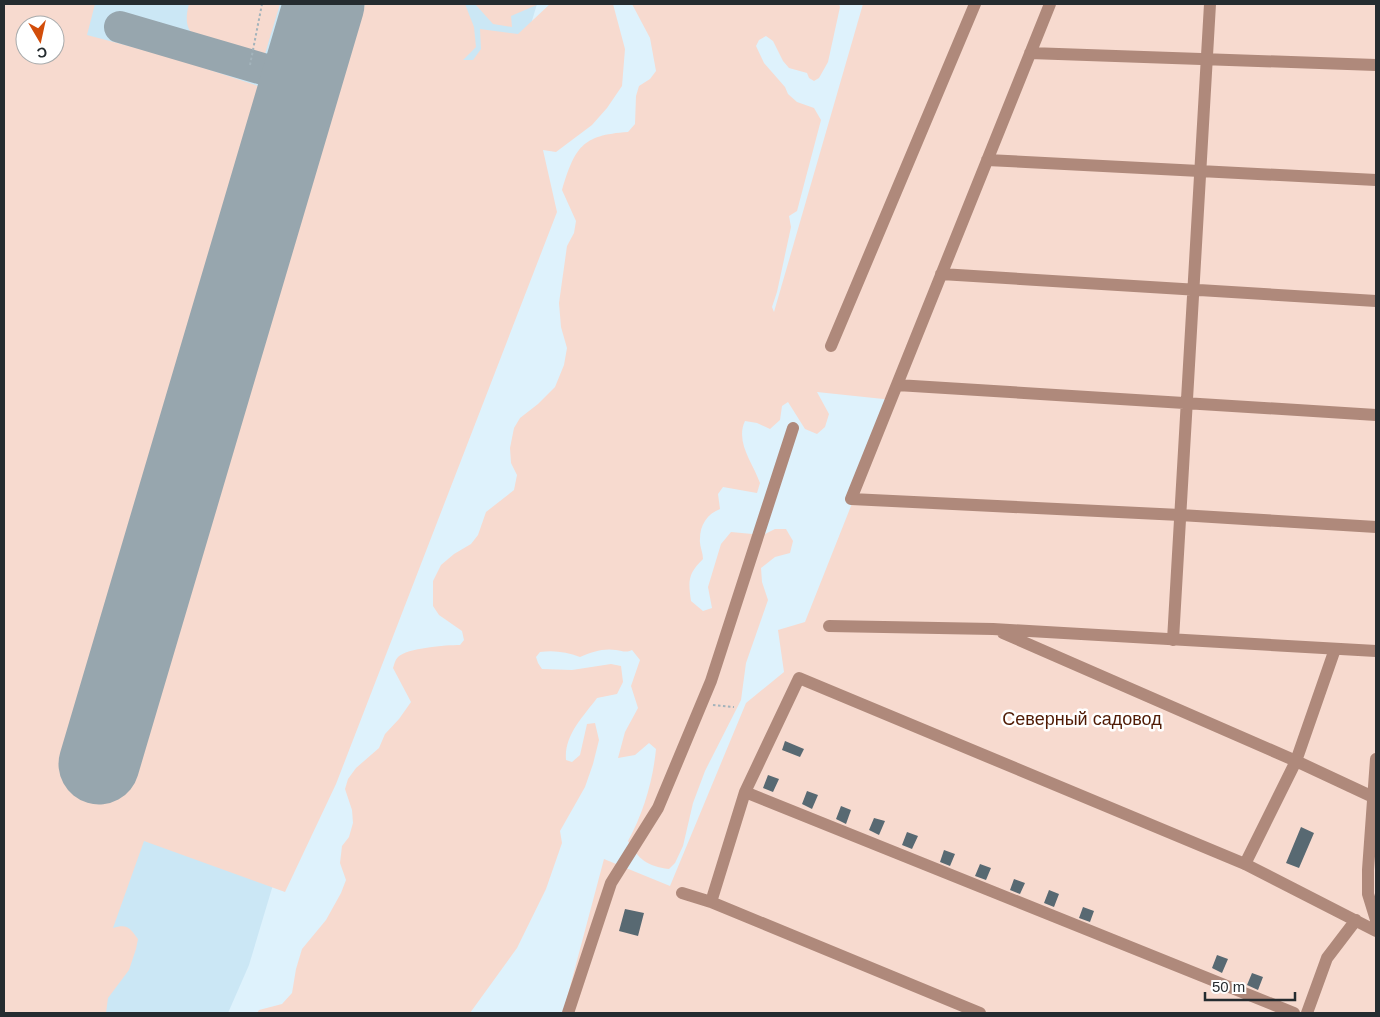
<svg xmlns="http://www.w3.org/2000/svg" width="1380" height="1017" font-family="Arial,sans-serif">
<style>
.built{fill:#cbe7f5}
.green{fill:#f7dacf;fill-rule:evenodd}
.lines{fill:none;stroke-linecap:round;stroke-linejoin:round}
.taxiway{stroke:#97a6ae;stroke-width:32}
.runway{stroke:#97a6ae;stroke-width:81}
.building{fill:#586972}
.path{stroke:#a3b3bb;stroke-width:2;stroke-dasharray:2.5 2.5;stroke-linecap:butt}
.minor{stroke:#af897b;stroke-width:12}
.labels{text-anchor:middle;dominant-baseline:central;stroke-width:5;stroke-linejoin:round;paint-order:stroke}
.park-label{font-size:18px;fill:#501b05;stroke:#fff}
</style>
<rect width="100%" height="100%" fill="#def2fc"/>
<path class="built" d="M42 4H537L249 965 228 1013H4V128L55 55V25Z"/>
<path class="green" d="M4 4H95L87 35 174 58 258 86 78 728 67 759 128 778 365 4H465L474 27 476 47 463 60H473L481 49 480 29 518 34 550 4H613L625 49 622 86 607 108 592 125 556 152 543 150 557 212 336 784 285 892 144 841 113 928C127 924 129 927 138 939L136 949 129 970 108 998 106 1013H4ZM25 25H55V55H25Z
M189 4H280L264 57C251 53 238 50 225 46 199 39 180 37 189 4Z
M475 4H539L511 16 512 27 493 24Z
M632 4H839L840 7 828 62 819 78 814 81 809 78 807 73 789 68 783 61 773 41 766 36 759 40 756 46 764 63 785 87 788 94 797 102 814 108 821 120 797 211 789 216 791 227 777 292 772 307 774 312 863 4H1376V1013H563L604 859 670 886 746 703 784 672 778 630 805 622 893 400 817 392 829 414 825 427 817 434 805 429 788 402 782 406 780 420 770 429 757 423 745 421C735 442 753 463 760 483L757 493 723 487 718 494 720 509C707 514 700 525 700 539 699 545 703 552 703 559 688 574 688 580 691 601L703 611 712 608 708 587 721 544 731 532 763 535 775 529H786L793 541 790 553 775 557 761 568 762 582 768 600 746 663 741 700 705 771 693 803 683 846 675 863 669 869C647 866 639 860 628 841 643 814 653 781 656 749L649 743 635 755 618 758 625 732 638 708 631 686 640 660 632 650C626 653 623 651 616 650 603 648 592 652 580 657 567 652 554 650 540 652L536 657 538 663 542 669 572 670 611 664 621 666 623 682 617 694 597 698C583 717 564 735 566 760L572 762 580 755 587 724 595 723 599 740 593 764 585 787 560 831 562 843 546 889 517 948 470 1013H257L259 1010 282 1004 292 993 296 969 302 949 326 920 341 893 346 880 340 863 342 846 349 837 353 823 352 810 345 789 348 779 356 768 379 748 385 734 399 719 411 702 393 668C394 665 395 660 398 657 407 648 446 645 460 645L464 640 462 631 439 615 433 606V581L441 565 454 554 471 544 478 535 486 512 514 490 517 475 511 463 510 448 514 428 520 418 538 404 555 387 564 365 567 348 561 327 559 303 567 246 574 233 576 221 562 190C575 148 581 135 628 132L635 124 636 96 639 86 650 79 656 71 650 38Z"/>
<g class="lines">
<path class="taxiway" d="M120 27 280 74C292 82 294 91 293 105
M280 74 291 72 309 53"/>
<path class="runway" d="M99 764 324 4"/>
</g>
<path class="building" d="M785 741 804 749 800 757 782 750Z
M768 775 779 779 773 792 763 788Z
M807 791 818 795 812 809 802 804Z
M841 806 851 810 846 824 836 819Z
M874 818 885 821 879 835 869 830Z
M1301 827 1314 833 1299 868 1286 863Z
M907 832 918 836 912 849 902 845Z
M944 850 955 854 950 866 940 862Z
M980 864 991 868 986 880 975 876Z
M1014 879 1025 883 1020 894 1010 890Z
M1049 890 1059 894 1054 907 1044 903Z
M1083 907 1094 911 1090 922 1079 918Z
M625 909 644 913 638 936 619 931Z
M1217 955 1228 959 1222 973 1212 968Z
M1252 973 1263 977 1258 990 1247 985Z"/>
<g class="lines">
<path class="path" d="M250 65 262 4
M713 705 734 707"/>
<path class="minor" d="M1050 4 851 499 1180 515 1376 527
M1030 53 1376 65
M987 160 1376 180
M941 274 1376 301
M831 346 975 4
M897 385 1376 415
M829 626 993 629 1376 651
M1003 633 1296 761 1373 797
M1173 640 1210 4
M1376 759 1368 870V894L1376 920
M745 792 1294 1013
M1245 864 1296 761 1335 649
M682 893 711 902 980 1013
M711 902 745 792 799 678 1245 864 1376 931
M568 1013 611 883 658 808 711 681 793 428
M1307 1013 1327 958 1356 920"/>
</g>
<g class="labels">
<g class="park-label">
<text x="1082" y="719">Северный садовод</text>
</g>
</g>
<rect width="1380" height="1017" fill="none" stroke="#252c30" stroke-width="10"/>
<g transform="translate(40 40) rotate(171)"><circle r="24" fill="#ffffff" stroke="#a8abac"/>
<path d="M0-4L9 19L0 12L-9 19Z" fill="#d24d0a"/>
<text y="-8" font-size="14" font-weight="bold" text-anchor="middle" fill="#252c30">С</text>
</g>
<path d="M1205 992v8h90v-8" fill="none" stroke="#252c30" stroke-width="2.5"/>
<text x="1212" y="992" font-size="15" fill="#252c30" stroke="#ffffff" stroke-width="4" paint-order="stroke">50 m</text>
</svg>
